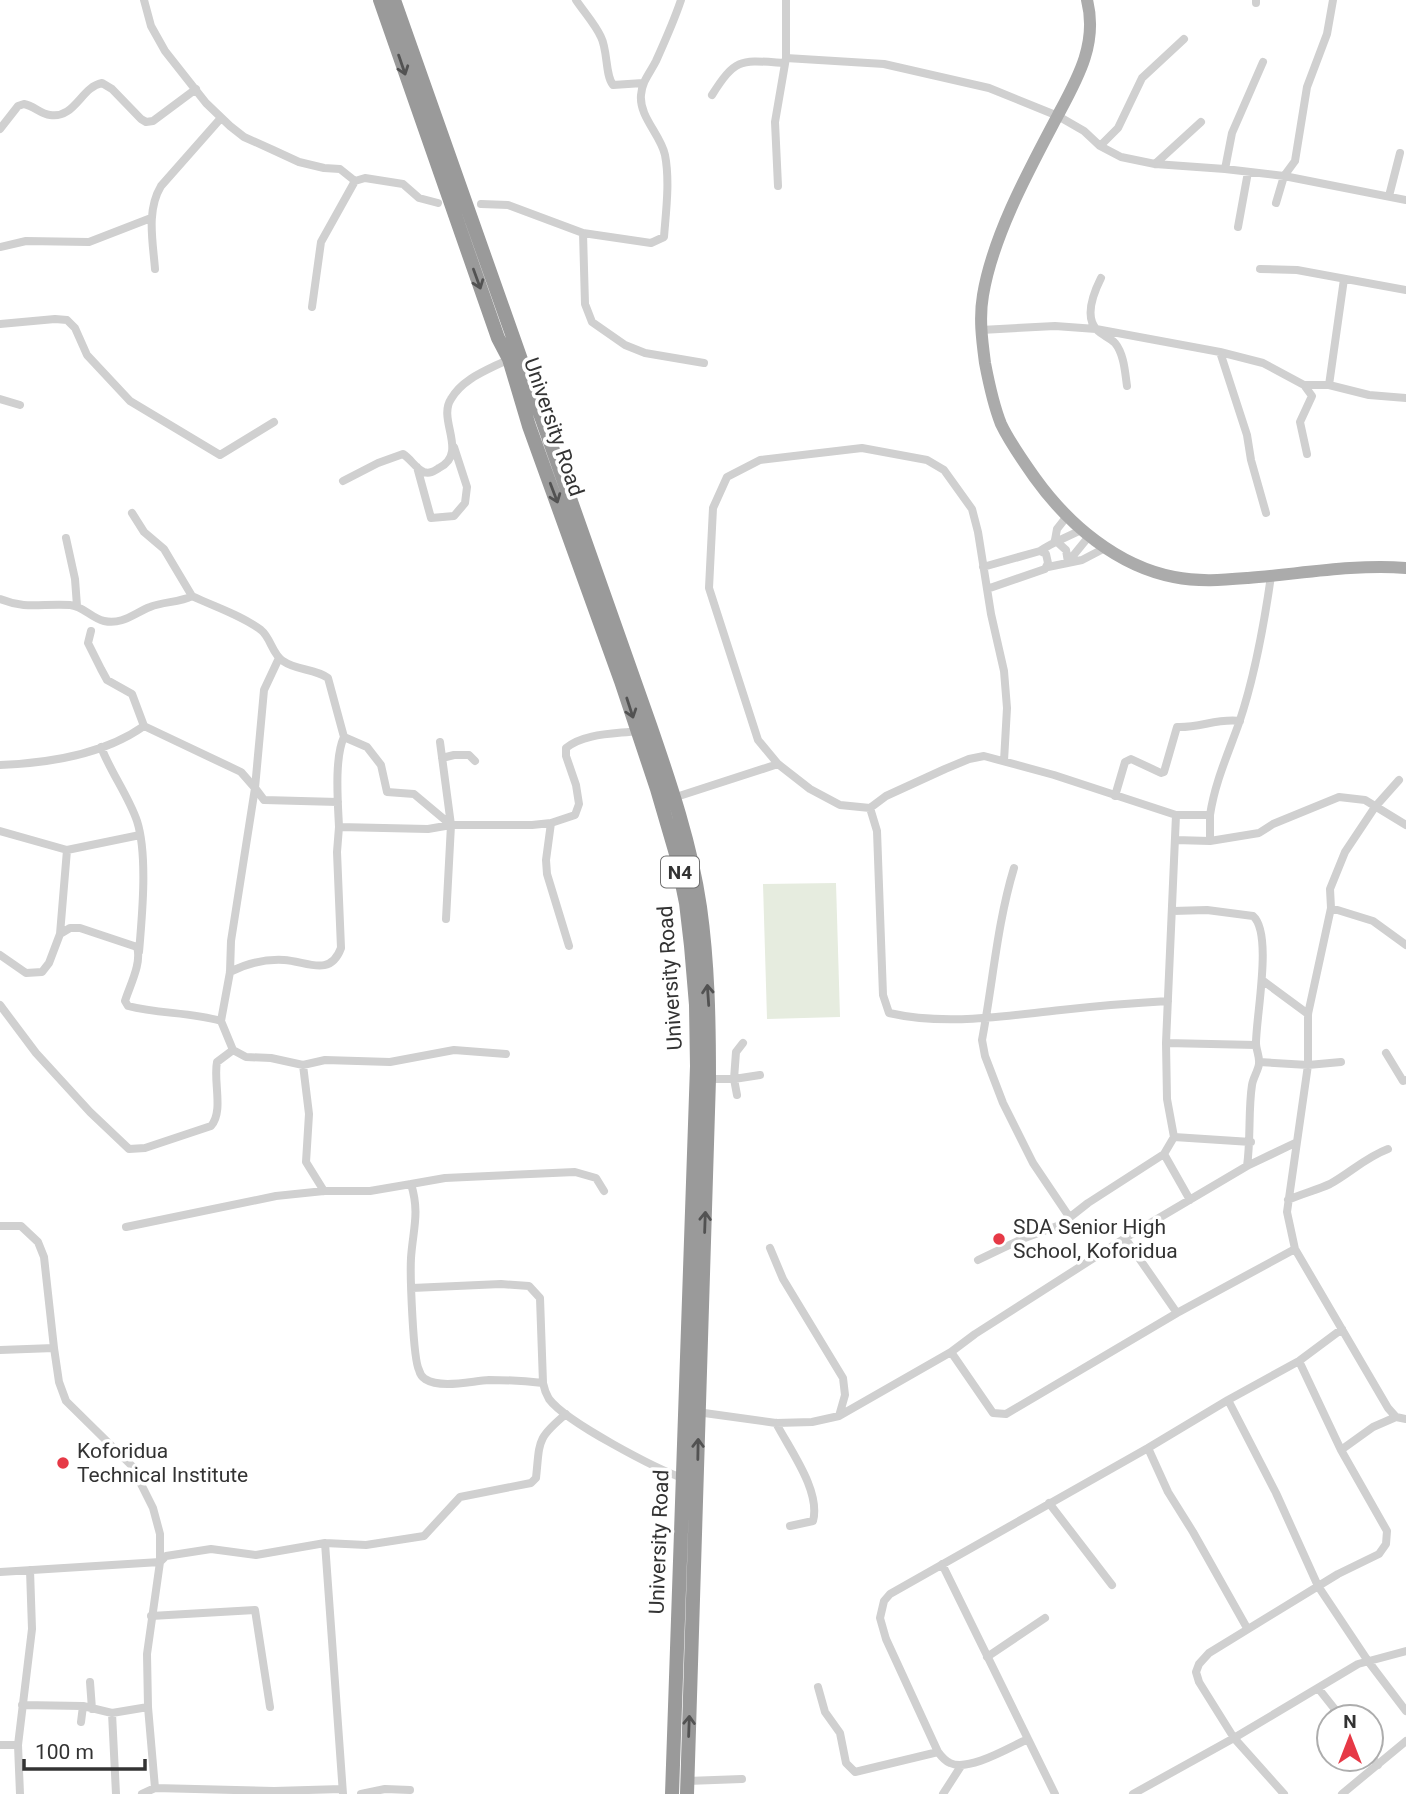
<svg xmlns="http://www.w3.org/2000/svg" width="1406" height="1794" font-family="Roboto,sans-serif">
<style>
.green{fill:#e6ecdf}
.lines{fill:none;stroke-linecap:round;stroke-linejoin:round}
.street{stroke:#d0d0d0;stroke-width:8}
.primary{stroke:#ababab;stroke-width:12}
.highway{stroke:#9a9a9a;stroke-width:14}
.oneway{stroke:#525252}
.poi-dot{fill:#e63946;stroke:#fff;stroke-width:2.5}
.labels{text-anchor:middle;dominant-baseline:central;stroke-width:7;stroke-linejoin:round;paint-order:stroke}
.shield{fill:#fff;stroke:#707070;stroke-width:2}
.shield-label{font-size:19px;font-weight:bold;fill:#333}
.street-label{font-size:21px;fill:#333;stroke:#fff}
.poi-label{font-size:21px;fill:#333;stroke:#fff;text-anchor:start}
</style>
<rect width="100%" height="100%" fill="#fff"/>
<path class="green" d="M836 883 840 1017 767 1019 763 884Z"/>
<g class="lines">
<path class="street" d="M144 0 151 26 165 51 206 103 230 126 244 137 273 150 299 162 324 168 340 169 355 181 321 242 312 307
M576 0C584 12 595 24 601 37 608 51 605 75 613 85L643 83
M1256 0V3
M786 58 884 64 989 88 1058 116 1084 131 1100 146 1121 157 1155 164 1225 169 1284 176 1406 200
M712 95C736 57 741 60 784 63
M0 129 18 106 24 104C34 106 41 114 50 115 75 119 81 87 102 83L112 89 141 119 146 122 153 121 196 89
M1100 146 1118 128 1142 78 1184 39
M1155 164 1201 122
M1225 169 1232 133 1263 62
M355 181 365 178 403 184 419 198 438 203
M778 186 775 122 786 58V0
M1389 196 1400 153
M1276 203 1284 176 1295 161 1307 87 1327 34 1333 0
M481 204 508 205 583 233 651 243 664 237C666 211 670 181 665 155 661 135 639 117 641 95 642 81 650 73 656 61 665 41 674 21 681 0
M1238 227 1248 172
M583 233 585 304 592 322 625 345 645 353 704 363
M0 247 26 241 89 242 151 218
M155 269C153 242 146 211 161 186L221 118
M1260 269 1297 270 1406 290
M1101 278C1094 292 1084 317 1097 330 1102 335 1110 338 1115 343 1124 354 1125 372 1127 386
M0 324 55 319 67 320 75 328 87 355 130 401 220 455 274 422
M981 330 1055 326 1096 329 1220 352 1263 363 1304 385H1329L1369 395 1406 398
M1220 352 1247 435 1251 460 1266 513
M1304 385 1312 396 1300 422 1307 454
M1329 385 1344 279
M0 399 20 405
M417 467 431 518 454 516 465 503 467 487 454 447
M343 481 378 463 403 454C411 459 416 469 424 472 430 474 434 471 439 468 469 453 437 420 451 399 463 378 488 370 509 359
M132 513 144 532 164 549 192 596
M66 538 75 579 77 606
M1055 540 1057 529 1068 515
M1055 540 1066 550 1068 562
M1040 551C1054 541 1068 537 1083 529
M1068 562 1090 535
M983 567 1040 551 1046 554 1048 563 1045 569 987 589
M1048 567 1082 560 1105 548
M0 599C27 610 42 603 70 605 83 606 91 618 104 621 123 625 134 613 150 607 164 601 179 603 192 596 215 607 241 615 261 630 271 638 272 654 283 661 297 671 314 668 328 678L344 737 367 747 381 765 387 792 414 794 451 825
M91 631 88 643 101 669 107 680 132 694 144 726 241 772 255 788 231 941 230 972 221 1021 233 1050 246 1057 271 1058 303 1065 325 1060 390 1062 454 1050 506 1054
M279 658 264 690 255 788 264 800 338 802
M440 742 451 825 446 919
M101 747C111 773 128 795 137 821 148 855 142 917 139 952
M442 758 454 755H469L475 761
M0 765C49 763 103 755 144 726
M1399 780 1375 807 1345 852 1330 889 1331 908 1308 1014V1065L1287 1212 1295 1249 1388 1408 1396 1417 1406 1419
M1115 796 1125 762 1131 759 1161 773 1164 772 1177 727C1200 728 1217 718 1240 721
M673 798 778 764
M870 808 840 805 810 789 778 764 758 740 709 588 713 508 727 477 760 460 862 448 927 460 944 470 972 509 978 532 991 614 1004 671 1007 708 1004 761
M1176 815 1166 1043 1167 1099 1174 1137 1164 1154 1190 1200
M551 823 546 860 547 874 569 946
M339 827C338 804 334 758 344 737
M0 831 67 850
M1175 840 1210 841 1259 833 1273 824 1339 797 1365 800 1406 825
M1210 841V815
M1014 868C997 924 993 982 982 1040L985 1056 1003 1103 1033 1163 1070 1218
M1331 908 1373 921 1406 945
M1173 911 1207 910 1253 916C1273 933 1256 1016 1256 1043 1256 1050 1260 1057 1259 1064 1258 1071 1253 1078 1252 1085 1248 1111 1251 1139 1247 1166
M60 934 67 850 140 835
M0 955 26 973 42 972 49 963 60 934 70 928H80L137 947C142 963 130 985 125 1001L128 1006C159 1014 190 1012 221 1021
M230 972C247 963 264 959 284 960 306 961 330 978 341 948L337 852 339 827 428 829 451 825H532L551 823 575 815 579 804 576 785 566 756V748C584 733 615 734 637 731
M1262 980 1308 1014
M1168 1001C1132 1003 1097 1006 1061 1010 1003 1016 946 1026 889 1013L883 995 877 831 870 808 886 796 945 769 969 759 984 756 1054 775 1176 815H1210C1215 782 1228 754 1239 723 1255 676 1264 625 1271 576
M0 1005 36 1053 90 1112 129 1149 145 1148 211 1126C224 1111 213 1081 217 1062L233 1050
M1166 1043 1256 1045
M1386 1053 1403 1081 1406 1080
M1259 1062 1308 1065 1341 1062
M303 1065 309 1114 306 1162 324 1191
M709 1079H734L736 1052 743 1043
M737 1095 734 1079 760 1075
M1174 1137 1251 1142
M411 1184 445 1178 575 1172 596 1178 604 1191
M1288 1200C1301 1194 1317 1190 1330 1184 1350 1173 1366 1157 1388 1149
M0 1226H21L38 1242 44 1257 54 1348
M126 1227 276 1196 324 1191H370L411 1184C420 1213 413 1229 411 1258 410 1275 413 1359 419 1370 420 1374 422 1377 425 1379 441 1389 471 1381 489 1380 507 1380 525 1381 543 1383 544 1388 546 1394 549 1399 566 1422 656 1469 685 1479
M1125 1238 1177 1313
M770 1248 783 1279 843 1378 845 1395 839 1416
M978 1260 1022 1239 1060 1225 1088 1203 1164 1154
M412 1288 501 1284 529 1286 540 1298 543 1383
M0 1350 54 1348 59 1382 66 1401 132 1466 153 1508 160 1534V1562L147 1654 148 1707 155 1788 142 1794
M951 1352 993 1413 1006 1414 1177 1313 1295 1249
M1228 1400 1276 1493 1318 1586 1368 1661 1406 1711
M697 1412 776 1423 812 1422 839 1416 951 1352 975 1334 1125 1238 1247 1166 1295 1143
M776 1423C790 1450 821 1491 813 1521L790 1526
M1148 1448 1168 1492 1193 1532 1247 1628
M1341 1450 1373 1427 1396 1417
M1049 1503 1112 1585
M942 1564 1055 1794
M0 1572 160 1562 166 1556 211 1549 256 1555 325 1543
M151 1616 255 1610 270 1707
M987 1657 1045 1618
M90 1682 92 1709
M818 1687 825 1712 840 1733 846 1763 855 1772 938 1752
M1318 1688 1341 1717
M22 1705 83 1706 112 1713 148 1707
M112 1713 116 1794
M81 1722 83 1706
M1028 1739C1010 1747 969 1772 950 1763 945 1761 941 1756 938 1752L886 1639 880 1618 884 1601 890 1594 1148 1448 1228 1400 1299 1361 1342 1329
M0 1745H18
M1371 1756 1378 1765
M687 1781 742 1779
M155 1788 274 1791 342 1789
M20 1794 18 1745 32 1629 30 1570
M343 1794 325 1543 366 1545 424 1536 460 1497 531 1483 536 1478C540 1441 536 1439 566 1414
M361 1794 385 1789 410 1790
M943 1794 961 1766
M1133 1794 1234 1738 1358 1664 1406 1651
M1284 1794 1234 1738 1199 1682 1196 1672 1199 1664 1209 1653 1338 1574 1379 1554 1386 1544 1387 1531 1341 1450 1299 1361
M1342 1794 1406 1741"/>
<path class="primary" d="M1087 0C1098 43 1078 78 1058 115 1030 168 993 235 983 295 979 318 982 340 985 363 989 384 993 404 1001 424 1010 443 1023 461 1035 478 1068 524 1117 566 1174 577 1199 582 1223 580 1248 578 1300 574 1353 564 1406 568"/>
<path class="highway" d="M380 0 498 338 509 359 529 426 621 681 657 789 676 854 686 903 691 946 696 1005 697 1066 672 1794
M394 0 650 725C670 783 691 845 700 907 708 964 709 1021 709 1079L687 1794"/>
</g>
<defs><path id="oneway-shaft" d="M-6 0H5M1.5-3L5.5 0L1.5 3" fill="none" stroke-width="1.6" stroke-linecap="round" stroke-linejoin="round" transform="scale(1.75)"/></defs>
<g class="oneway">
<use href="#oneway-shaft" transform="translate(402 65) rotate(71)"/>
<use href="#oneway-shaft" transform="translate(477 279) rotate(70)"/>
<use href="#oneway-shaft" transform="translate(554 493) rotate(69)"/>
<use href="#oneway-shaft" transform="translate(630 708) rotate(72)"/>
<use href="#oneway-shaft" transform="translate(708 995) rotate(-94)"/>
<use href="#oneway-shaft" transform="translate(705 1222) rotate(-88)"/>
<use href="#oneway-shaft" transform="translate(698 1449) rotate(-89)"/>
<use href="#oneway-shaft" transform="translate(689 1726) rotate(-88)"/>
</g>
<g class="poi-dot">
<circle cx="999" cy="1239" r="7"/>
<circle cx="63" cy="1463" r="7"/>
</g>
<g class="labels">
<rect class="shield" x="661" y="856.5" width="38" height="31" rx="5"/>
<g class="shield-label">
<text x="680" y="872">N4</text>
</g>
<g class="street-label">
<text transform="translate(554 427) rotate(71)">University Road</text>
<text transform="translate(670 978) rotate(-94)">University Road</text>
<text transform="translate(659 1542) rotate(-88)">University Road</text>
</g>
<g class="poi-label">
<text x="1013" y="1227">SDA Senior High<tspan x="1013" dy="24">School, Koforidua</tspan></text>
<text x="77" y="1451">Koforidua<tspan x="77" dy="24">Technical Institute</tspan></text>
</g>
</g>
<g transform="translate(1350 1738)"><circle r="33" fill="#ffffff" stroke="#adadad" stroke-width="2"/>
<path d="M0-5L12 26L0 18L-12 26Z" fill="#e63946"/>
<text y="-10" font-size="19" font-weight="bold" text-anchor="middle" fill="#333333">N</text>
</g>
<path d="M24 1759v10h121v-10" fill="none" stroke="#333333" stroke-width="3.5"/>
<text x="35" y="1759" font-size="21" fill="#333333" stroke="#ffffff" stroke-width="5" paint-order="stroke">100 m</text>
</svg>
